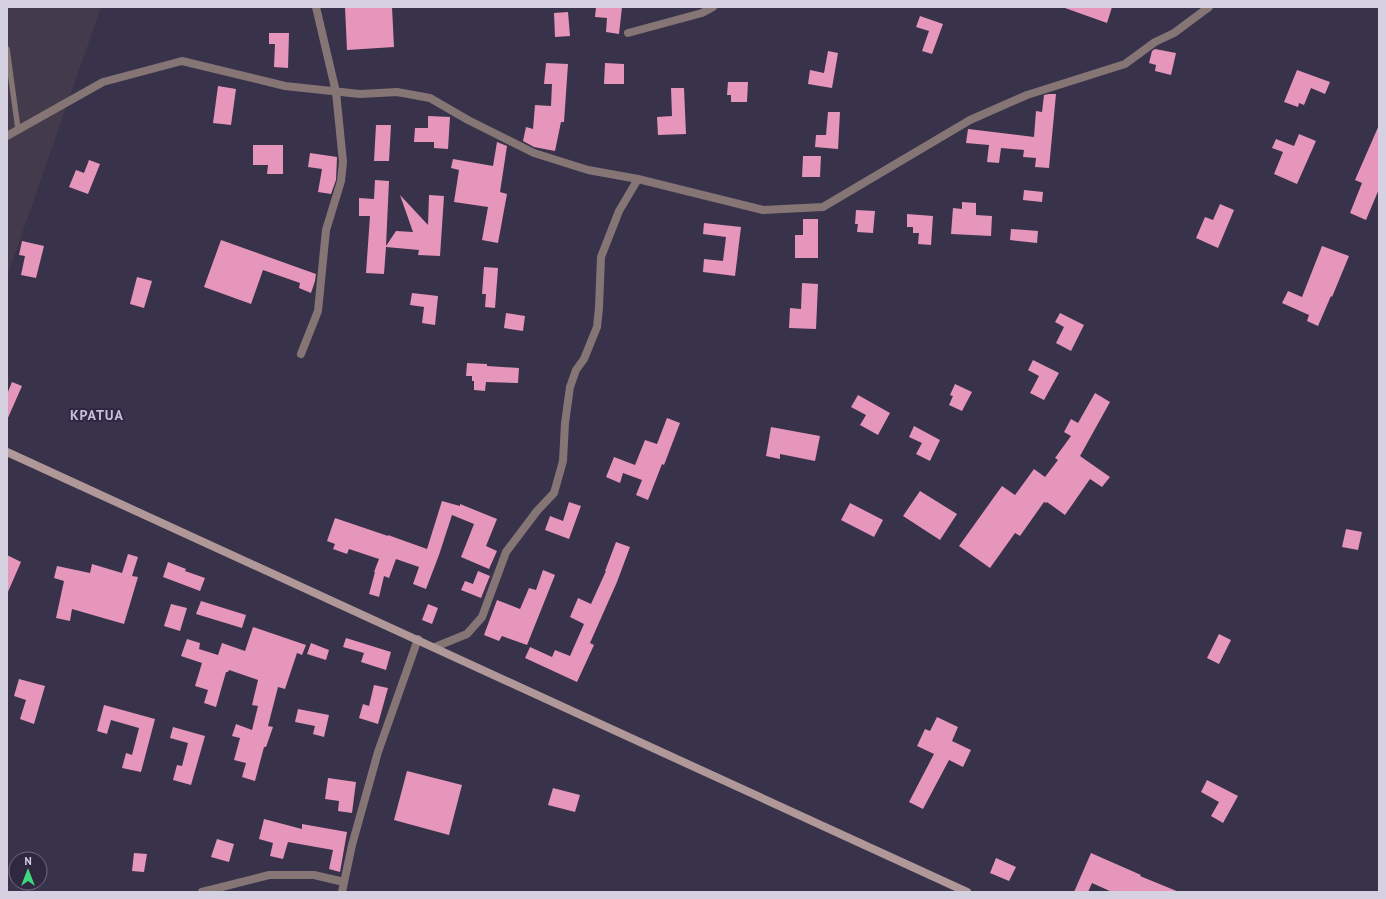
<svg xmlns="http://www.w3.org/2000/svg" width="1386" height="899" font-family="'PT Sans',sans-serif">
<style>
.education{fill:#433b4b}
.building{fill:#e696ba}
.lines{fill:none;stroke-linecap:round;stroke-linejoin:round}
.service{stroke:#857575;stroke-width:5.5}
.minor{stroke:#857575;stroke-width:8}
.secondary{stroke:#b09898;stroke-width:8}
.labels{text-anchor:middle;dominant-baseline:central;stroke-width:4;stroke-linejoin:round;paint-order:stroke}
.district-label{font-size:14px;font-weight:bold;letter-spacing:1px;fill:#c5bedc;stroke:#2f2840}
</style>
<rect width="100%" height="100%" fill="#39324b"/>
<path class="education" d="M7 7H101L7 277Z"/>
<path class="building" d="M345 7H392L394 47 347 50Z
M596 7H622L619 34 606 32 607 18 595 17Z
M1065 7H1112L1107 23 1065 8Z
M568 12 570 36 555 37 554 13Z
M920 16 943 24 932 54 922 51 929 31 916 27Z
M269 33H289L288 68 274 67 275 44H269Z
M1155 49 1176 53 1171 75 1155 71 1156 65 1149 63 1152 51Z
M828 51 838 53 832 88 808 84 810 70 824 73Z
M546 63 568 64 564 122H561L555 151 534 147 523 141 526 127 533 129 535 105 551 106 552 84H544Z
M605 63 624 64V84H604Z
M1297 70 1330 82 1325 94 1311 88 1304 105 1299 103 1298 107 1284 102Z
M728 82H748L747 102H731V95H727Z
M218 86 236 89 231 125 213 123Z
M671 88H684L686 134 658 135 657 117 672 116Z
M1049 94H1056L1049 168 1035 167 1036 158 1023 157 1024 150 1001 148 999 163 987 162 989 145 966 143 968 129 1034 137 1036 111 1042 112 1044 95Z
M828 112H840L838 149 815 147 816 135H826Z
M428 116 450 117 448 149 434 148V142H414L415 128H428Z
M376 125H391L389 161H374Z
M1379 125V189L1366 220 1350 213 1362 183 1355 180Z
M1299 134 1316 141 1297 184 1274 174 1283 152 1272 148 1276 139 1294 146Z
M497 142 507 146 500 192 507 194 498 243 482 240 488 207 454 202 459 170 451 168 453 159 493 166Z
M253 145H283V174H267L268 165H253Z
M310 153 337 157 336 180 331 194 318 192 322 169 308 167Z
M803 156H821L820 177H802Z
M89 160 100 164 88 194 69 187 76 170 84 173Z
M375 180 389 181 386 246 396 231 413 232 400 195 428 225 429 195 444 196 440 256 418 255 419 250 386 247 384 274 366 273 370 216H359V198L374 199Z
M1024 190 1043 192 1042 202 1023 200Z
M962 202 976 203V215L992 216 991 236 951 234 953 208 962 209Z
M1220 204 1234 210 1218 248 1196 238 1205 217 1213 220Z
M856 210 875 211 873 233 857 232 858 224H855Z
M907 214 933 216 931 245 918 244 919 233H913V227H907Z
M803 219H818V258H795V235H803Z
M704 223 741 227 735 276 703 272 704 259 723 261 726 237 703 234Z
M1011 229 1038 231 1037 243 1010 240Z
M221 240 316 274 315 281 311 293 299 288 300 283 263 270 251 304 204 287Z
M22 241 44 246 36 278 21 275 25 256 19 255Z
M1322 246 1349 256 1332 297 1331 296 1318 326 1307 321 1309 315 1282 303 1288 291 1302 297Z
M484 267 498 268 495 308 485 307 486 294H482Z
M137 277 152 281 144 308 130 304Z
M802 283 818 284 816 329 789 328 790 308 801 309Z
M412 293 438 296 435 325 422 323 424 307 410 305Z
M506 313 525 316 523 331 504 328Z
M1060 313 1084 325 1071 351 1056 343 1064 327 1055 322Z
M1033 360 1059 373 1044 400 1030 393 1039 376 1028 370Z
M467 363 487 364V366L519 368 518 383 486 382 485 391 474 390V381H472V376H466Z
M12 382 22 386 7 420V394Z
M955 384 972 392 962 411 949 405 953 396 950 395Z
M1095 393 1110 402 1080 456 1110 477 1102 487 1090 479 1065 515 1047 502 1046 503 1044 502 1020 536 1015 533 990 568 959 546 1002 486 1015 495 1034 469 1045 477 1058 460 1055 458 1071 436 1064 432 1071 419 1078 423Z
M858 395 890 413 878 435 860 425 866 415 851 407Z
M667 418 680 423 664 465 662 464 648 500 636 495 642 480 623 473 620 483 606 477 614 457 635 465 645 440 657 444Z
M914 426 940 440 930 461 916 454 922 443 909 437Z
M771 427 820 436 815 461 780 454V459L766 456Z
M920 491 957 514 940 540 903 516Z
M442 501 460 506V504L497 519 486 546 497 551 489 569 461 557 474 524 452 515 439 555 426 589 413 584 419 567 396 559 389 578 384 576 379 597 369 594 375 572H374L379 559 349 549 347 554 333 549 335 544 327 541 335 518 388 536V535L427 549Z
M569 502 581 506 569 539 545 530 550 516 563 521Z
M850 503 883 520 874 537 841 520Z
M1346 529 1362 532 1358 550 1342 547Z
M616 542 630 547 617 582 590 643 594 645 577 682 525 658 530 647 552 657 555 650 570 656 584 624 570 617 578 598 591 604 606 571H605Z
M128 554 138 557 132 576 138 577 124 624 72 609 70 621 56 618 64 581 54 578 57 566 90 573 92 564 122 573Z
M7 555 21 562 7 594Z
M168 562 186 569 185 571 205 578 200 591 163 577Z
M543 570 555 575 527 645 502 636 499 641 484 635 497 600 520 609 529 588 536 590Z
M478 571 490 576 481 598 461 590 465 581 473 584Z
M201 601 246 615 242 628 196 614Z
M171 604 187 608 180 631 164 626Z
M428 604 438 608 432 624 422 620Z
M253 627 306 645 302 655 297 653 285 689 278 687 268 726 273 727 266 747H264L255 781 242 777 246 763 234 760 240 738 232 736 236 724 252 730 258 706 252 705 258 680 229 670 228 672H226L216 707 204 703 208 690 195 686 202 663 181 656 187 639 200 643 199 649 218 655 222 643 245 651Z
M1219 634 1231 640 1219 664 1207 658Z
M346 638 391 652 386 670 361 662 364 653 343 647Z
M311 643 329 650 326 660 307 654Z
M19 679 45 686 34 724 20 719 26 700 14 696Z
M374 685 388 688 378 724 359 718 363 704 369 706Z
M104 705 155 719 141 772 122 768 126 753 132 755 139 728 111 720 107 734 97 731Z
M298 709 329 715 324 737 313 734 315 726 295 722Z
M937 717 958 727 952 741 971 750 963 767 949 760 923 809 909 802 934 754 917 746 925 729 930 731Z
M173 727 205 736 191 785 173 780 177 765 182 766 188 743 170 738Z
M407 771 462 785 449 835 394 820Z
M328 778 356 782 352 813 338 811 339 801 325 799Z
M1207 780 1238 796 1223 823 1211 816 1219 802 1201 792Z
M553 788 580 795 575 812 548 805Z
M264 819 302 829V824L347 832 340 872 329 869 333 850 288 842 283 859 270 856 273 843 259 839Z
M217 839 234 844 229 862 211 857Z
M134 853 147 854 144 872 132 871Z
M1091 853 1141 875 1140 876 1179 892H1112L1092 883 1088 892H1074Z
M996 858 1016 867 1009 881 990 873Z"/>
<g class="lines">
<path class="service" d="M7 49 18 129"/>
<path class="minor" d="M628 33 702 13 713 7
M7 136 103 82 182 61 285 86 360 94 397 92 430 98 468 120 534 153 588 170 638 179 763 210 823 207 970 120 1027 95 1125 64 1155 42 1174 33 1209 7
M301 354 318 311 326 230 341 181 343 162 336 92 316 7
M435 647 467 634 482 617 506 552 537 511 554 493 563 461 565 423 570 387 576 370 584 359 597 327 599 308 601 257 619 211 638 179
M202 892 269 875H314L344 882
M342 892 352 845 378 752 418 639"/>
<path class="secondary" d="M7 452 967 892"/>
</g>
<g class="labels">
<g class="district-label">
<text x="97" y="415">KPATUA</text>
</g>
</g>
<rect width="1386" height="899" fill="none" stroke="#d5d1e1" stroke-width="16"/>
<g transform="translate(28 871)"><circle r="19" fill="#2f2840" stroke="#716c80"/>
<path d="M0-3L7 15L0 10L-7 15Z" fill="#3fd77d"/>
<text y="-6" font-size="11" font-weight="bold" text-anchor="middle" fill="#d5d1e1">N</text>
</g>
</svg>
